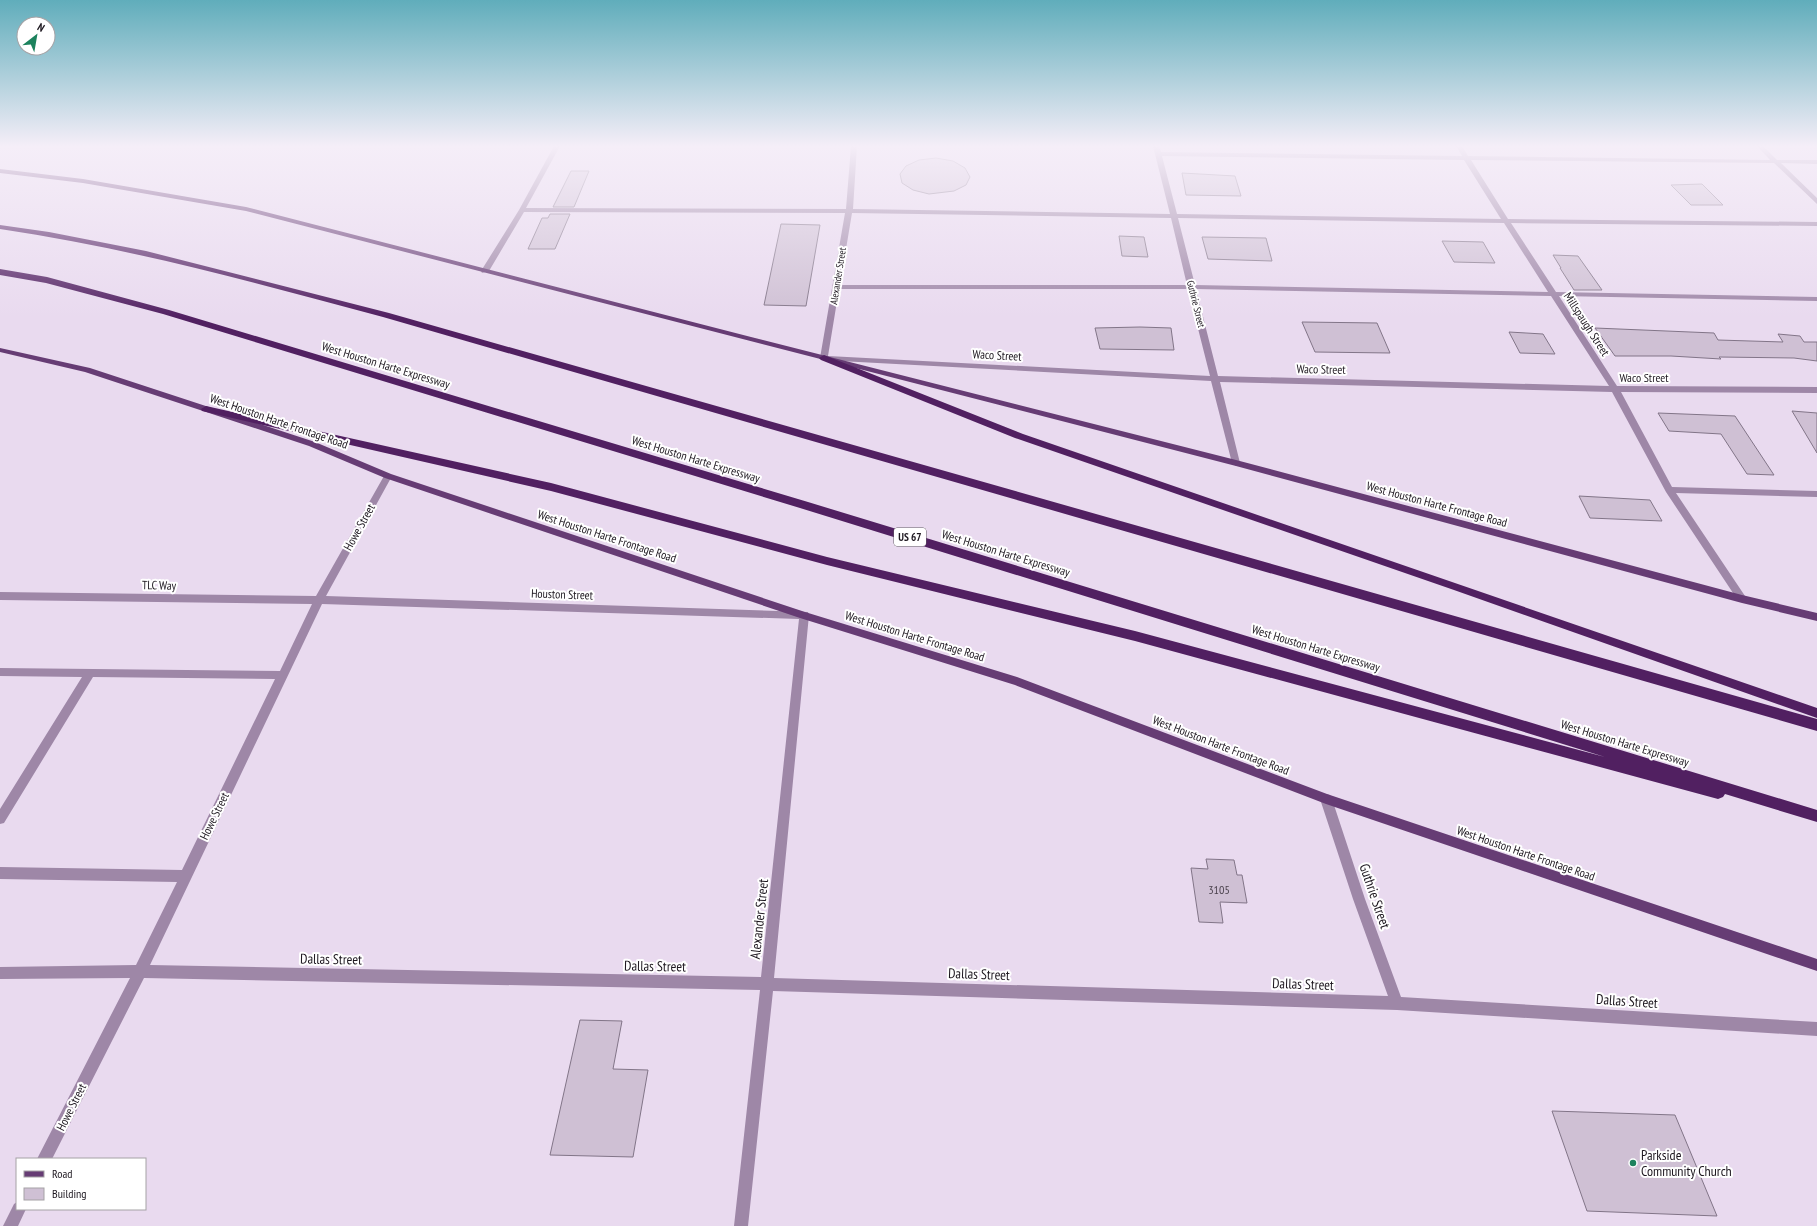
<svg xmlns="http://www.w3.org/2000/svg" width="1817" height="1226" font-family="'PT Sans Narrow',sans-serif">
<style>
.building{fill:#cfc0d4;stroke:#827588}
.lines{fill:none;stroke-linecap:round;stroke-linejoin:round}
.minor{fill:#9e87a7;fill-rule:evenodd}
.major{fill:#663c74;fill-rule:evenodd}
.highway{fill:#512061;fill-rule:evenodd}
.poi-dot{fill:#1c825d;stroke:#fff;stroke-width:1.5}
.labels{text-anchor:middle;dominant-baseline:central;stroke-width:4;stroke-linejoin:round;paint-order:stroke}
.far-street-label{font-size:10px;fill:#1d171f;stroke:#fff}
.shield{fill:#fff;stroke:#615d62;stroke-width:1}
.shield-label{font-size:11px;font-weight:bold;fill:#1d171f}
.street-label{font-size:12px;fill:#1d171f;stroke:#fff}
.near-number-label{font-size:12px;fill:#4a414c}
.near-street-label{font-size:14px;fill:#1d171f;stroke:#fff}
.near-poi-label{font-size:14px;fill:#1d171f;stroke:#fff;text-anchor:start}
</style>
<rect width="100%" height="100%" fill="#e9daef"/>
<path class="building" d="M936 158 953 161 965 168 970 177 966 185 954 191 929 194 913 190 902 183 900 174 906 166 919 160Z
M571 171H589L574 207H553Z
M1182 173 1235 176 1241 196 1186 195Z
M1702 184 1723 205H1691L1671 185Z
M550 214H570L555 249H528L542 218H548Z
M781 224 820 225 806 306 764 305Z
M1119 236 1144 237 1148 257 1122 256Z
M1202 237 1266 238 1272 261 1208 259Z
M1442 241 1483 242 1495 263 1454 262Z
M1553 255 1578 256 1602 290H1574L1560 268H1561Z
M1302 322 1377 323 1390 353 1315 352Z
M1140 327 1171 328 1174 350 1100 349 1095 328Z
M1595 328 1714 333 1718 340 1783 342 1778 334 1800 336 1804 342H1817V361L1794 358 1719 357 1721 359 1671 356H1615Z
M1509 332 1543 334 1555 354 1520 353Z
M1792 411 1817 413V453Z
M1658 413 1735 416 1774 475 1747 474 1721 434 1669 431Z
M1579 496 1650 500 1662 521 1590 518Z
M1206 859 1234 860 1237 875H1242L1247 903 1220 902 1223 923 1199 922 1191 868 1208 869Z
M580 1020 622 1021 613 1069 648 1070 633 1157 550 1155Z
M1552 1111 1675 1115 1717 1216 1587 1211Z"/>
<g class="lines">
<path class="minor" d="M554 146H560L526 208 846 209 851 146H857L853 209 1170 214 1153 146H1159L1161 152 1462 156 1456 146H1462L1468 156 1770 160 1757 146H1763L1777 160H1817V164L1781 163 1817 198V204L1774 163 1471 160 1508 219 1817 222V226L1511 223 1556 292 1817 297V301L1559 296 1617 386 1817 387V393L1621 392 1672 487 1817 491V497L1676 493 1745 596 1747 599 1745 602H1739L1666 492 1612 392 1220 382 1240 463 1236 466 1232 463 1211 381 821 360 820 358 845 213 524 212 489 271 482 273 481 271 519 210ZM1162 156 1464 160 1501 219 1177 214ZM852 213 1171 218 1187 285H840ZM1178 218 1504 223 1548 292 1195 285ZM839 289H1188L1210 376 828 356ZM1196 289 1551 296 1609 386 1218 376Z
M388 473 392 476 326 596 808 612 809 615 774 978 1388 996 1353 899 1320 799 1322 795 1326 794 1330 795 1332 799 1365 899 1401 997 1817 1022V1036L1397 1010 773 991 748 1226H734L760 990 144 978 52 1159H37L130 978 0 979V967L136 965 177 882 0 879V867L182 870 275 679 93 677 4 823 0 824V809L82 677 0 676V668L280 671 312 604 0 600V592L316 596 384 476ZM322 604 799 619 761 977 150 965Z
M17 1202V1209H26L18 1226H3L14 1204Z"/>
<path class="major" d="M0 169 83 179 246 207 751 337 1236 460 1742 595 1817 613V621L1742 603 1236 466 246 211 83 183 0 173Z
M0 348 90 368 315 442 391 474 805 612 1017 677 1327 794 1817 959V971L1326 804 1015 685 800 618 385 478 309 446 85 372 0 352Z"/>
<path class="highway" d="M0 225 49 232 146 251 389 313 1817 719V731L383 317C256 283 130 248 0 229Z
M0 269 47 277 169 310 808 502 1817 810V822L1725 794 1723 797 1718 799 1135 641 827 565 551 491 202 411 201 409 206 406 551 483 827 557 1135 631 1605 757 800 508 163 314 46 283 0 275Z
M824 355 1023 434 1817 708V718L1454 590 1015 438 821 360 819 358Z"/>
</g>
<linearGradient id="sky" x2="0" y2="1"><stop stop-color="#60adbb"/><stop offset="0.46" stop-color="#f5eef8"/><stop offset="1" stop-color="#f5eef8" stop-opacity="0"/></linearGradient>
<rect width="1817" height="318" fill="url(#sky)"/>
<circle class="poi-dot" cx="1633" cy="1163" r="4"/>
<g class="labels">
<g class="far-street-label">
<text transform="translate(838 276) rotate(-81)">Alexander Street</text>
<text transform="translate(1196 304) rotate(76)">Guthrie Street</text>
</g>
<rect class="shield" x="894" y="528" width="32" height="18" rx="3"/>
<g class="shield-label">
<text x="910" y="537">US 67</text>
</g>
<g class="street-label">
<text transform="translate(1587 324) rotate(57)">Millspaugh Street</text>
<text transform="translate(997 355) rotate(3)">Waco Street</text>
<text transform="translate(386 365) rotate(17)">West Houston Harte Expressway</text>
<text transform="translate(1321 369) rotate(1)">Waco Street</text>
<text x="1644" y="377">Waco Street</text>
<text transform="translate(279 421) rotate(19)">West Houston Harte Frontage Road</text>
<text transform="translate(696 459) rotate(17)">West Houston Harte Expressway</text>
<text transform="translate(1437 504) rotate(15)">West Houston Harte Frontage Road</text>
<text transform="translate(359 527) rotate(-61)">Howe Street</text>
<text transform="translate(607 536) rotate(18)">West Houston Harte Frontage Road</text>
<text transform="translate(1006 553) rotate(17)">West Houston Harte Expressway</text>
<text transform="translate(159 585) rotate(1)">TLC Way</text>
<text transform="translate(562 594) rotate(2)">Houston Street</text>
<text transform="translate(915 636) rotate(17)">West Houston Harte Frontage Road</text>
<text transform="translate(1316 648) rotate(17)">West Houston Harte Expressway</text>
<text transform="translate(1625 743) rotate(17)">West Houston Harte Expressway</text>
<text transform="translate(1221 745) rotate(21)">West Houston Harte Frontage Road</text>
<text transform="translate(214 816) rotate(-64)">Howe Street</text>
<text transform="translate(1526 853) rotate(19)">West Houston Harte Frontage Road</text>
<text transform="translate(71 1107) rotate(-63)">Howe Street</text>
</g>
<g class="near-number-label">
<text x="1219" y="889">3105</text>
</g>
<g class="near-street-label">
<text transform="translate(1375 896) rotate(71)">Guthrie Street</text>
<text transform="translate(759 919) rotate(-84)">Alexander Street</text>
<text transform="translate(331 959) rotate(1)">Dallas Street</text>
<text transform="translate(655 966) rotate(1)">Dallas Street</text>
<text transform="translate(979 974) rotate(2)">Dallas Street</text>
<text transform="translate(1303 984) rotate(2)">Dallas Street</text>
<text transform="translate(1627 1001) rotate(4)">Dallas Street</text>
</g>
<g class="near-poi-label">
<text x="1641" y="1155">Parkside<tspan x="1641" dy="16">Community Church</tspan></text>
</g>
</g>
<rect x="16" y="1158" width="130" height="52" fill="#ffffff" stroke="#a5a2a5"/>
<rect x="24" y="1171" width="20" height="6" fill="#663c74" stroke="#a5a2a5"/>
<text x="52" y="1178" font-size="12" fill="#1d171f">Road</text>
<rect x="24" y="1188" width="20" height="12" fill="#cfc0d4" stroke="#a5a2a5"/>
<text x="52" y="1198" font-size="12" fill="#1d171f">Building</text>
<g transform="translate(36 36) rotate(31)"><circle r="19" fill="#ffffff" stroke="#a5a2a5"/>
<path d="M0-3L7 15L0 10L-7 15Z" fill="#1c825d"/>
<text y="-6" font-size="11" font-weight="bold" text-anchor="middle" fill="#1d171f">N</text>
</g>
</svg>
